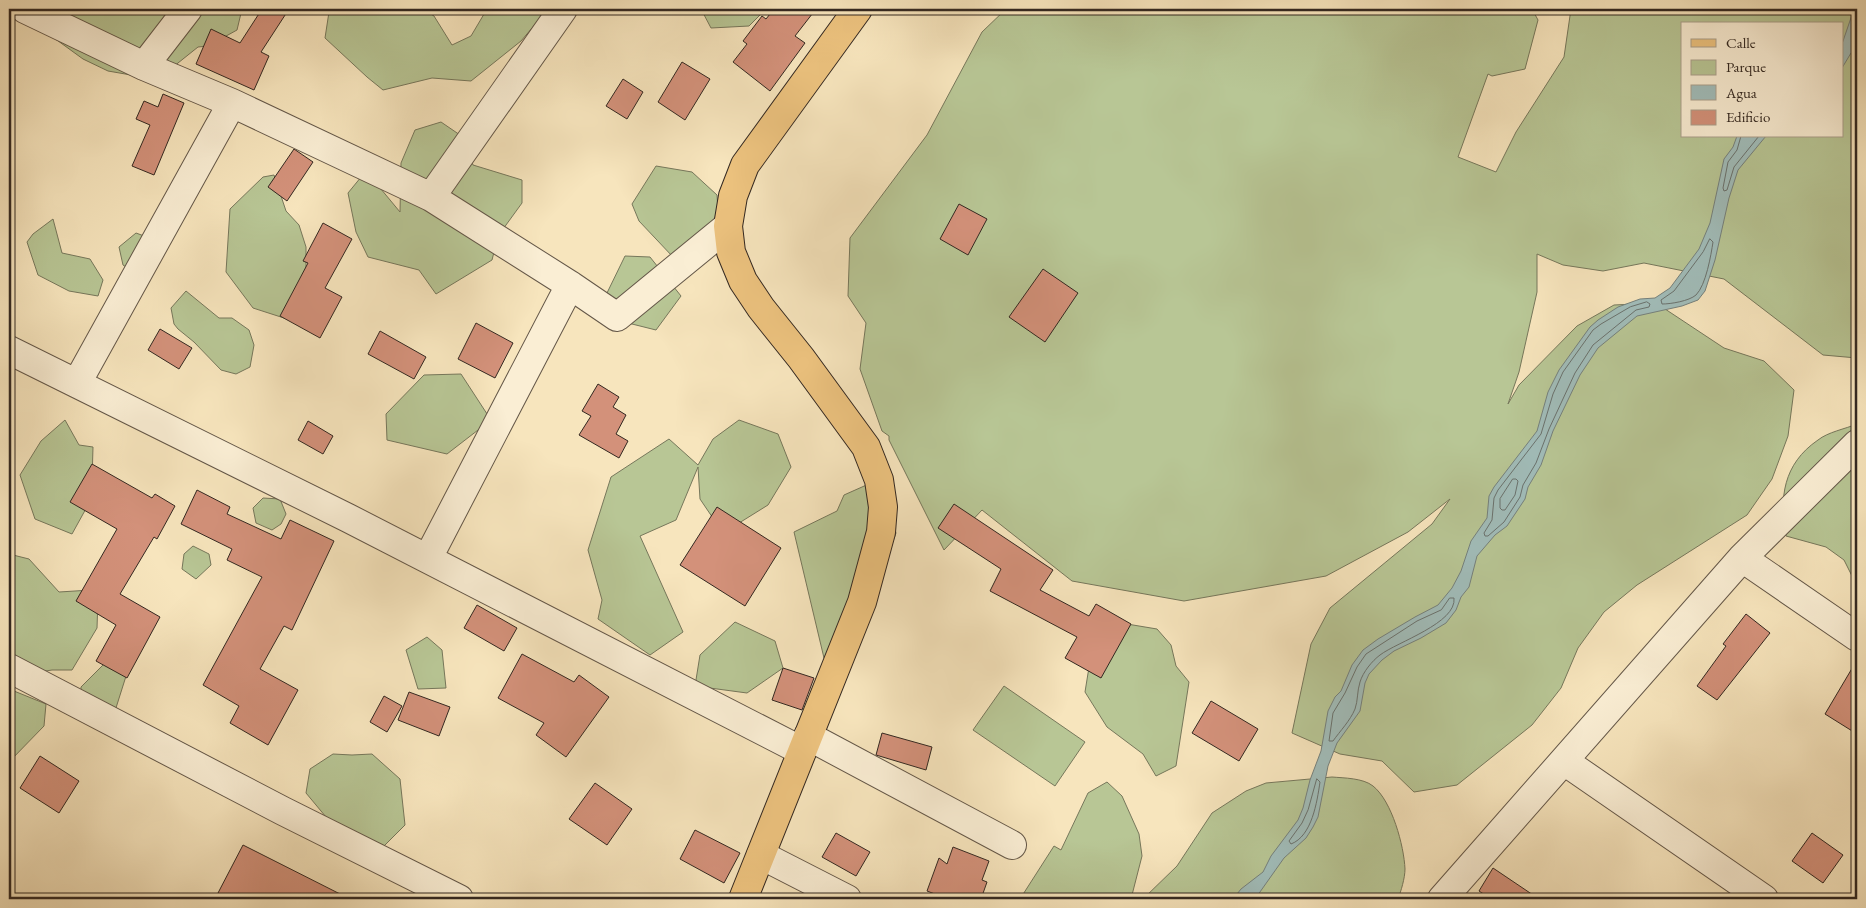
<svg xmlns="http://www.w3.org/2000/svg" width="1866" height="908" font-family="'EB Garamond',serif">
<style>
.green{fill:#b8c695;stroke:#76775b;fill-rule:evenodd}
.water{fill:#a1bdba;stroke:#75817d}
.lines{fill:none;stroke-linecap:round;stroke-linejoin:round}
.shore{stroke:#6a726e;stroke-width:1}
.building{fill:#d3917a;stroke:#332821}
.minor-casing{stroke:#645748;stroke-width:30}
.major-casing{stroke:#332821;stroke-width:30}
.minor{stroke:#faeed4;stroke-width:28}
.major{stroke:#ecc27e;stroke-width:28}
</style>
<rect width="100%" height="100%" fill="#f7e5bd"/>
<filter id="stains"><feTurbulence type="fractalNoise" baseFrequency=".004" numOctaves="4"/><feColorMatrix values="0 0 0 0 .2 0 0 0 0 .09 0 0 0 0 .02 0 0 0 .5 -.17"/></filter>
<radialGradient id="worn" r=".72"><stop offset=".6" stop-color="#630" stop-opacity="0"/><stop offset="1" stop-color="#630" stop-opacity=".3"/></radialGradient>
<path class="green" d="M19 9H242L237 30 208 46 198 47 168 71 131 75 108 71 83 59 43 30Z
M337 9H423L434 16 452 45 471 36 487 9H545L544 14 521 41 471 81 432 78 383 90 367 77 325 38 329 12Z
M701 9H766L749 26 711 28Z
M1006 9H1532L1538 20 1525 69 1492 76 1488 74 1458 157 1496 172 1516 132 1564 57 1571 9H1857V358L1823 355 1724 279 1644 263 1603 271 1563 265 1537 254V292L1519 372 1508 404 1519 385 1577 326 1614 305 1656 303 1724 348 1764 361 1794 390 1788 436 1772 479 1747 515 1637 585 1604 612 1578 648 1561 688 1532 725 1457 785 1414 792 1382 761 1340 754 1292 733 1311 644 1330 608 1432 524 1450 499 1408 532 1326 576 1184 601 1072 581 982 510 944 550 889 440V436L882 431 860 369 866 323 848 296 850 238 927 135 982 32ZM1682 24H1842V136H1682Z
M441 122 460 135 473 165 522 180V203L498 236 492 260 436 294 419 270 368 257 356 232 348 193 366 171 400 212 401 163 415 130Z
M656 166 692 172 717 195 720 244 673 257 639 221 632 204Z
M274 175 286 211 299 225 306 247V271L284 318 253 308 226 272 230 209 263 177Z
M53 219 62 253 90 259 103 280 98 296 69 291 38 275 27 242 33 234Z
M136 233 155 240 139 276 123 265 119 247Z
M625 256 650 257 681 296 656 330 616 320 606 295Z
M186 291 219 318H232L249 330 254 345 250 367 236 374 221 370 194 342 178 329 174 324 171 308Z
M461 374 491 420 447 454 387 440 386 414 424 375Z
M65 420 79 445 93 447 92 481 88 505 72 534 35 519 20 475 41 441Z
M739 420 778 434 791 467 768 505 723 533 700 499 698 467 676 520 640 536 683 632 650 655 598 619 602 600 588 550 611 477 669 439 698 465 713 439Z
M1857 424V586L1844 560 1826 547 1786 536C1779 498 1783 464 1818 440 1828 432 1845 429 1857 424Z
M880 479 896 533 855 647 824 658 794 532 837 511 844 495Z
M263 498 280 499 286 514 281 524 272 530 256 523 253 508Z
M193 546 209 554 211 565 196 579 182 569 184 554Z
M9 554 29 559 59 592 91 590 98 598 97 628 72 670H52L27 674 9 659Z
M735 622 775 641 783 668 747 693 695 686 700 655Z
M1115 622 1157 629 1171 645 1176 666 1189 682 1176 766 1156 776 1143 754 1107 727 1085 692 1095 630Z
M427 637 442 650 446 688 418 689 406 650Z
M111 657 127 673 115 711 81 696V687Z
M1004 686 1085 742 1055 786 973 730Z
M14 691 46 704 44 726 9 762V696Z
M333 754 352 755 372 754 400 779 405 825 376 854 336 829 306 793 310 769Z
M1332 777C1344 778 1363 778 1373 786 1392 801 1404 846 1405 869 1405 878 1401 891 1398 899H1143L1177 866 1212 813 1246 791 1266 783Z
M1107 782 1122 796 1139 834 1142 856 1132 895 1137 899H1020L1054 846 1061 850 1088 793Z"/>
<path class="water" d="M1854 9H1857V47L1851 53 1842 68V44Z
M1737 136H1766L1738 170 1729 198 1715 260 1705 291 1698 300 1682 306 1637 316 1598 348 1580 375 1553 431 1541 465 1528 487 1525 499 1507 526 1495 535 1477 556 1469 587 1461 597 1456 610 1446 623 1421 638 1394 651 1382 660 1369 674 1365 683 1360 711 1337 743 1328 766 1318 817 1313 827 1306 838 1284 858 1255 899H1233L1241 889 1263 872 1271 856 1298 820 1303 808 1310 780 1321 751 1328 711 1335 697 1341 691 1352 665 1363 650 1378 639 1415 617 1438 605 1452 588 1461 571 1471 541 1487 518 1489 496 1494 487 1537 431 1548 392 1559 370 1590 327 1598 320 1618 307 1640 299 1655 298 1670 288 1699 249 1710 223 1724 159 1733 147Z"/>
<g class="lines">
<path class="shore" d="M1741 136 1737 150 1728 162 1723 188 1724 191 1727 190 1734 167 1759 136
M1710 239 1713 242C1711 255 1706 285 1696 295 1689 301 1671 304 1662 304L1661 300 1674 291 1703 252Z
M1647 302 1650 304 1649 307 1636 310 1593 345 1575 373 1549 429 1536 463 1523 485 1520 497 1504 522 1488 536H1485L1484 533 1492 520 1494 498 1498 490 1541 434 1553 394 1563 372 1593 330 1601 324 1630 307Z
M1513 479H1516L1518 481 1515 495 1505 510H1502L1500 508V499Z
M1450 598H1454C1457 623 1397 642 1380 655 1372 661 1363 672 1360 682 1357 691 1358 701 1355 709 1350 721 1340 731 1333 741H1329L1333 713 1345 693 1357 667 1366 654 1417 621 1441 610Z
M1317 779 1320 782C1317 802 1312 836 1291 844L1289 841 1302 823 1308 810Z"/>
</g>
<path class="building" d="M262 9H289L261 52 269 56 254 90 196 64 211 29 240 43Z
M774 9H816L795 36 805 43 770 91 733 62 747 44 743 41 762 16 766 19Z
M682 62 710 79 685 120 658 102Z
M623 79 643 92 627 119 606 106Z
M163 94 184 103 154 175 132 166 150 125 136 119 144 101 158 107Z
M294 149 313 162 287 201 268 187Z
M959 204 987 219 968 255 940 239Z
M323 223 352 239 325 288 342 297 320 338 280 316 308 263 303 261Z
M1043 269 1078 293 1045 342 1009 317Z
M476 323 513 343 495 378 458 359Z
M160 329 192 348 179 369 148 350Z
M380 331 426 357 414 379 368 354Z
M598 384 619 397 613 407 626 415 616 434 628 441 619 458 579 435 591 416 582 411Z
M308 421 333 436 323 454 298 440Z
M92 464 152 498 155 494 175 506 157 539 154 537 120 594 160 617 127 678 96 661 116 625 76 601 117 529 70 502Z
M197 490 230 507 227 514 281 539 290 520 334 541 292 630 284 626 260 669 298 690 268 745 230 723 239 706 203 685 262 577 227 560 232 549 181 524Z
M954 504 1053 570 1040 590 1089 616 1096 604 1131 624 1101 678 1065 658 1077 637 990 591 1001 569 938 528Z
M717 507 781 548 745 606 680 565Z
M477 605 517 628 504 651 464 628Z
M1746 614 1770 633 1717 700 1697 686 1726 646 1723 644Z
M522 654 574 682 579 675 609 697 566 757 536 735 544 723 498 698Z
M1857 660V734L1825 714Z
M783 668 814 678 802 710 772 700Z
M409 692 450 707 439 736 398 720Z
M384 696 402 706 387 732 370 722Z
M1211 701 1258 729 1239 761 1192 733Z
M882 733 932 747 926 770 876 755Z
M40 756 79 781 59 813 20 788Z
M595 783 632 809 607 845 569 819Z
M695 830 740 853 724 883 680 859Z
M836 833 870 852 856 876 822 857Z
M1812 833 1843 855 1823 883 1792 861Z
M243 845 350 899H231L218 893Z
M953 847 989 861 982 880 987 882 981 899H948L927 891 939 858 947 864Z
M1493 868 1539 899H1491L1479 891Z"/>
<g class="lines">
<defs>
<path id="minor" d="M25 9 144 66 232 103 431 197 570 285 617 317 728 226
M144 66 188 9
M431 197 563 9
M9 350 348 518 802 751
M77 383 232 103
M428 558 570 285
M1742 558 1857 637
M9 668 283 811 459 899
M808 736 1012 845
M1564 761 1764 899
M761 855 847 899
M1442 899 1742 558 1857 444"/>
<path id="major" d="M743 899 862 602 881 532 883 507 879 480 866 447 801 358 761 308 743 281 731 252 728 226 733 196 745 165 858 9"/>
</defs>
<use href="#minor" class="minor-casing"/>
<use href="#major" class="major-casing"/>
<use href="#minor" class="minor"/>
<use href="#major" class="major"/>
</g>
<rect width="1866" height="908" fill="none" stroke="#f7e5bd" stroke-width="30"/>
<rect x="10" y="10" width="1846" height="888" fill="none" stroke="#332821" stroke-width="2.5"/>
<rect x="15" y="15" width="1836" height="878" fill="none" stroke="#332821"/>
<rect x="1681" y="22" width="162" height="115" fill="#faeed4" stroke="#aa9f8c"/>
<rect x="1691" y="39" width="25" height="8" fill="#ecc27e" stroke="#aa9f8c"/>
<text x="1726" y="48" font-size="15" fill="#332821">Calle</text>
<rect x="1691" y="60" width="25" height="15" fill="#b8c695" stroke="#aa9f8c"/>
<text x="1726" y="72" font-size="15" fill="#332821">Parque</text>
<rect x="1691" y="85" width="25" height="15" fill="#a1bdba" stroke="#aa9f8c"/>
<text x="1726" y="98" font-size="15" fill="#332821">Agua</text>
<rect x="1691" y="110" width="25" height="15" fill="#d3917a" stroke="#aa9f8c"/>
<text x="1726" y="122" font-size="15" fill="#332821">Edificio</text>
<rect width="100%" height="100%" filter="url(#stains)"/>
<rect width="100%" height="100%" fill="url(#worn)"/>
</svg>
